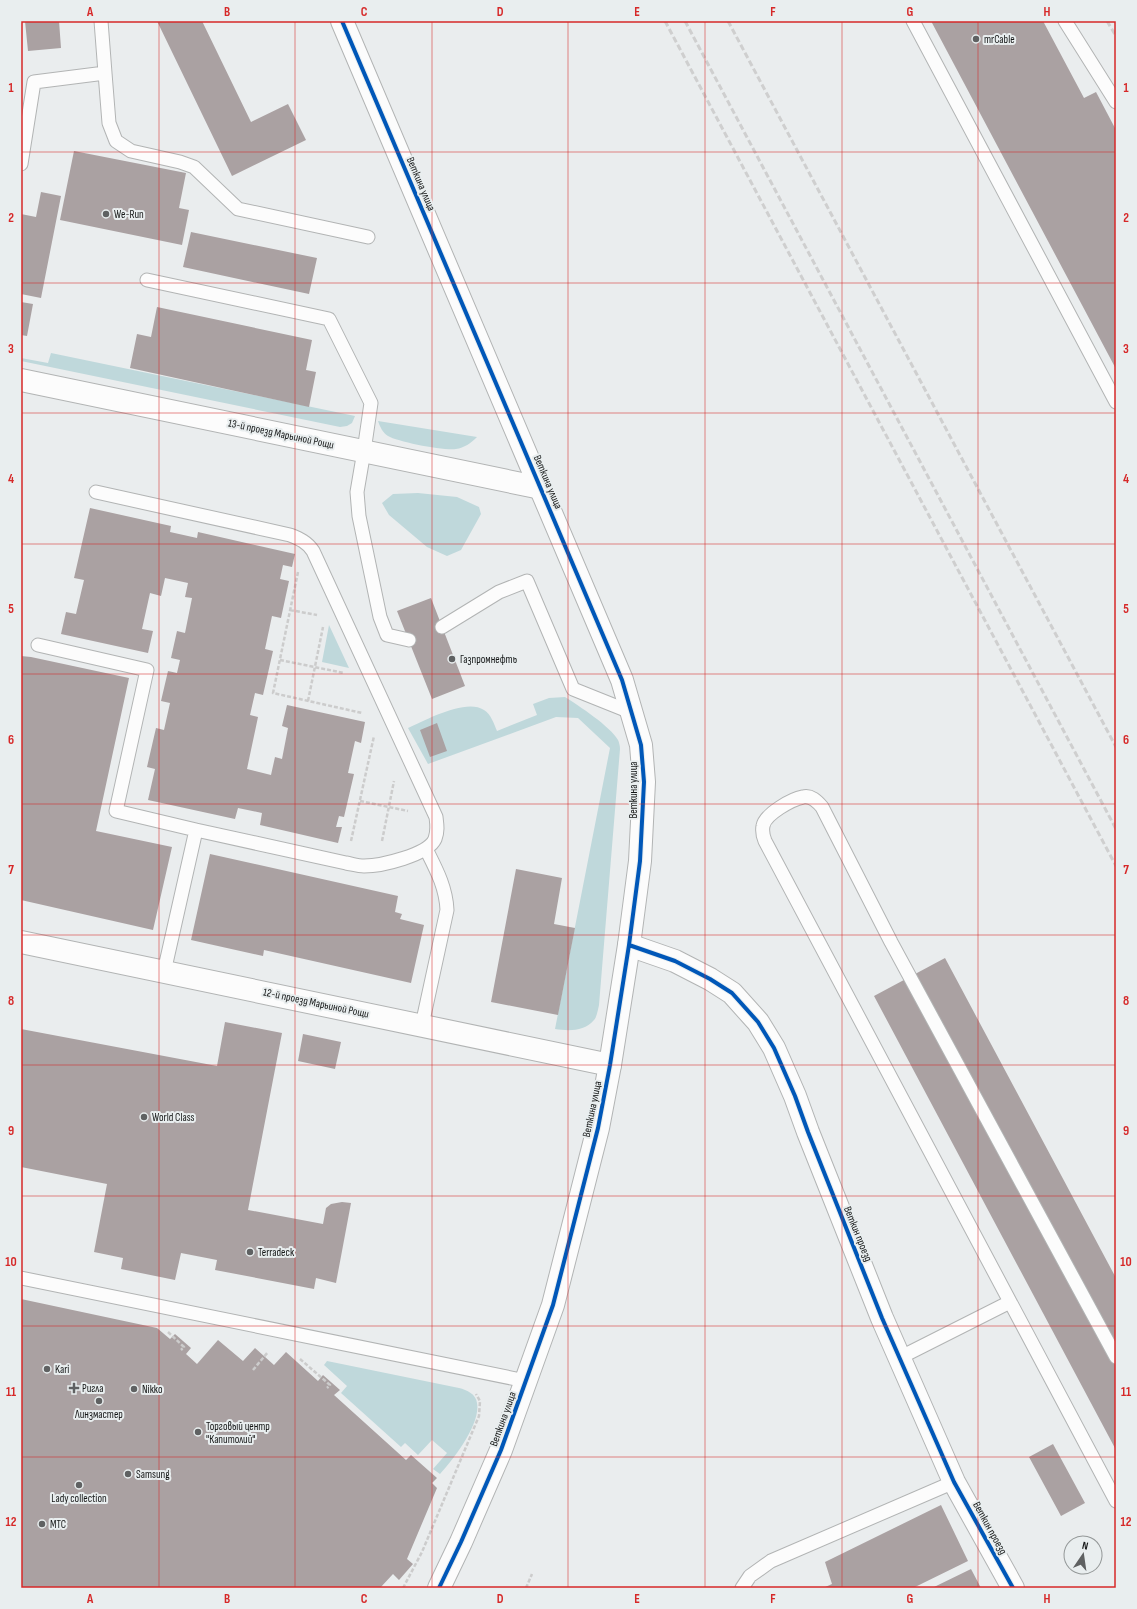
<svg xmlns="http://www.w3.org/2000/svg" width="1137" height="1609" font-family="'Sofia Sans Condensed',sans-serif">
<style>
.green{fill:#bfd8db}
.building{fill:#aaa1a2}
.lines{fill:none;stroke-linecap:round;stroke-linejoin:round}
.lane-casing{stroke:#b2b4b4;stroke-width:15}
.street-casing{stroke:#b2b4b4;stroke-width:24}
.secondary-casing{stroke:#b2b4b4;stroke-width:24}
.path{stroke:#ccc;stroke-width:2.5;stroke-dasharray:4 2;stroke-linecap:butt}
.lane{stroke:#fcfcfc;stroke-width:13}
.street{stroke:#fcfcfc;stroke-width:22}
.secondary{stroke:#fcfcfc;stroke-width:22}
.rail{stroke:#cfcfcf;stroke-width:3;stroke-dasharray:6 3;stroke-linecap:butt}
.cycleway-casing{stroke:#e9eeef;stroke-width:6}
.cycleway{stroke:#0057b8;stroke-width:4}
.grid{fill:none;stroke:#d62828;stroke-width:1;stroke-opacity:0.55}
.poi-dot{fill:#5f6162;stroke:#e9eeef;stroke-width:1.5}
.labels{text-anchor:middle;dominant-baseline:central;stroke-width:4;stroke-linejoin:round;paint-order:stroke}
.poi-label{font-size:11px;fill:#141616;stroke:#e9eeef;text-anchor:start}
.street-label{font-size:11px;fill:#141616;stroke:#e9eeef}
.neatline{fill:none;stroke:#d62828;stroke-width:1.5}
.grid-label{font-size:13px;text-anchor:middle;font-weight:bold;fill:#d62828}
</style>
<rect width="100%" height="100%" fill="#eaedee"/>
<path class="green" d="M51 353 355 416 352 423 347 426 340 427 21 361V358L48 363Z
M378 421 477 437C471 443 464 448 456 449 445 451 398 442 388 436 383 433 380 427 378 421Z
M418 493 457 497 479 507 481 514 461 550 447 556 427 547 389 515 382 503 393 494Z
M329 625 349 668 322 662Z
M565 697C579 706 610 726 618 740 619 742 620 746 620 749L599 1005C598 1009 597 1017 594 1020 584 1032 568 1031 555 1029L610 748 578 718 556 717 428 764 408 728C426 720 466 698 484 710 491 714 494 724 497 731L537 715 533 704 549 698Z
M327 1361 459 1388C467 1390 476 1394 477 1403 481 1424 453 1460 440 1474L433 1469 447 1453 432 1440 418 1455 405 1443 401 1447 341 1393 347 1386 324 1365Z"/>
<path class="building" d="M25 21H59L61 48 28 51Z
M157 21H202L251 122 288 104 306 140 232 176Z
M931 21H1043L1084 98 1096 92 1116 130V369Z
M74 151 186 173 179 208 189 210 182 245 60 220Z
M41 192 61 196 41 298 21 294V214L36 217Z
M191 232 317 258 309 294 183 267Z
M21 302 33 304 27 336 21 335Z
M157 307 312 340 306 370 316 372 309 407 130 368 137 334 151 337Z
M90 508 171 526 170 532 197 538 198 532 295 554 292 567 283 565 280 579 289 581 281 618 272 616 265 649 273 651 263 695 255 693 250 715 258 717 247 769 271 775 275 757 282 759 288 728 282 726 287 705 365 722 361 743 355 741 348 773 354 774 344 817 339 816 336 827H342L338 843 260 825 262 813 238 808 235 819 148 800 155 769 147 767 156 728 164 730 170 703 161 701 168 671 177 673 180 660 171 658 177 631 185 633 192 598 185 597 188 583 165 578 161 596 150 593 142 629 153 631 148 653 61 634 66 612 76 614 84 580 74 578Z
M431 598 465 686 432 699 397 611Z
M21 656 31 657 129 678 96 831 172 847 153 930 21 900Z
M437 723 447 751 430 757 420 730Z
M210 854 398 896 395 912 402 914 400 919 424 925 411 983 264 950 263 956 191 940Z
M516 869 562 878 554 924 575 928 558 1015 491 1002Z
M945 958 1116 1278V1450L874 996Z
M225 1022 282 1033 248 1210 323 1224 326 1208 331 1204 342 1202 351 1203 336 1283 316 1278 314 1289 215 1270 217 1260 181 1253 175 1280 121 1269 123 1258 94 1252 107 1184 21 1167V1029L217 1066Z
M303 1034 341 1042 335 1069 298 1061Z
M21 1299 157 1328 170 1339 175 1334 191 1348 186 1354 197 1364 218 1340 243 1361 255 1348 274 1365 286 1352 318 1381 323 1375 340 1390 334 1395 406 1460 411 1455 437 1478 432 1483 437 1488 407 1559 413 1564 399 1580 393 1574 380 1588H21Z
M1053 1444 1085 1503 1061 1516 1029 1457Z
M941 1505 968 1561 913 1588H823L832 1584 825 1562Z
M971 1569 981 1588H932Z"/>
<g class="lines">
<defs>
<path id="lane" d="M913 21 1116 402
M1065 21 1116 102
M105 73 109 123 116 141 131 151 180 162 194 167 238 209 368 237
M21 164 34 82 105 73 101 21
M147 280 329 319 371 403 364 451 357 492 359 516 380 617 387 635 409 640
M96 492 290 535C300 539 307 542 313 551L436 817C437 825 438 831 435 839 428 855 381 866 364 866 358 866 352 864 346 863L196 830 164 972
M442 627 499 592 527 581 573 689 633 713
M38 645 147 670 116 811 196 830
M422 1025 447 910C446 887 436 869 426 849
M21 1278 526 1381
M1116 1357 891 942 822 807C817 801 811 795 803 797 792 799 765 814 763 826 762 831 763 836 765 841L1116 1501
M899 1358 1010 1302
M742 1588 750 1576 771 1561 954 1482"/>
<path id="street" d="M21 380 541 488
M21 942 610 1065
M629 945 675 961 710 979 732 993 758 1022 774 1048 795 1096 808 1132 882 1318 954 1482 1013 1588"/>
<path id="secondary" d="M342 21 622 680 641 745 644 782 640 861 629 945 610 1065 598 1128 553 1305 501 1450 461 1542 439 1588"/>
</defs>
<use href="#lane" class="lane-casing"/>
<use href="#street" class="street-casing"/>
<use href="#secondary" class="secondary-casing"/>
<path class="path" d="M298 572 273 693 362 713
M290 610 317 615
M280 660 344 673
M308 701 323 627
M360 801 408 811
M351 841 374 736
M382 841 394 781
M168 1332 184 1347 181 1350
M300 1359 330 1385 327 1388
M253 1370 268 1352
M403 1588 422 1552 479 1416 480 1401 476 1394
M526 1588 532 1574"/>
<use href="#lane" class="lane"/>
<use href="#street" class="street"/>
<use href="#secondary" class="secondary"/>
<path class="rail" d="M665 21 1116 866
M685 21 1116 829
M728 21 1116 747
M1107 21 1116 36"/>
<defs>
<path id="cycleway" d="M342 21 622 680 641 745 644 782 640 861 629 945 610 1065 598 1128 553 1305 501 1450 461 1542 439 1588
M629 945 675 961 710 979 732 993 758 1022 774 1048 795 1096 808 1132 882 1318 954 1482 1013 1588"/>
</defs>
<use href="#cycleway" class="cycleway-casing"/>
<use href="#cycleway" class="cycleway"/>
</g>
<path class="grid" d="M159 21V1588M295 21V1588M432 21V1588M568 21V1588M705 21V1588M842 21V1588M978 21V1588M21 152H1116M21 283H1116M21 413H1116M21 544H1116M21 674H1116M21 804H1116M21 935H1116M21 1065H1116M21 1196H1116M21 1326H1116M21 1457H1116"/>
<g class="poi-dot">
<circle cx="976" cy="39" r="4"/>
<circle cx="106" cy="214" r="4"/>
<circle cx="452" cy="659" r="4"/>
<circle cx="144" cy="1117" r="4"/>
<circle cx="250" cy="1252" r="4"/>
<circle cx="47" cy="1369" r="4"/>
<path d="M72 1382h4v4h4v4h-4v4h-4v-4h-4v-4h4z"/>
<circle cx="134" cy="1389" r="4"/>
<circle cx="99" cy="1401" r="4"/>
<circle cx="198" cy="1432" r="4"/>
<circle cx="128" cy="1474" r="4"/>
<circle cx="79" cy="1485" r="4"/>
<circle cx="42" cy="1524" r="4"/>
</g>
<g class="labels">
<g class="poi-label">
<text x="984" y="39">mrCable</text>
<text x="114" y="214">We-Run</text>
<text x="460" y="659">Газпромнефть</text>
<text x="152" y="1117">World Class</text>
<text x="258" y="1252">Terradeck</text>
<text x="55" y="1369">Kari</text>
<text x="82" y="1388">Ригла</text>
<text x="142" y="1389">Nikko</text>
<text x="99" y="1414" text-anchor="middle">Линзмастер</text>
<text x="206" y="1426">Торговый центр<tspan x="206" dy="13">"Капитолий"</tspan></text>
<text x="136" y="1474">Samsung</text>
<text x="79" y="1498" text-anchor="middle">Lady collection</text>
<text x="50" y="1524">МТС</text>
</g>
<g class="street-label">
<text transform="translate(421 184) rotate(67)">Веткина улица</text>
<text transform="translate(281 434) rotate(12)">13-й проезд Марьиной Рощи</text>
<text transform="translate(548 482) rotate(67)">Веткина улица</text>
<text transform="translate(633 790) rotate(-90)">Веткина улица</text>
<text transform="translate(316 1003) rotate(12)">12-й проезд Марьиной Рощи</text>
<text transform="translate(592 1109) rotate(-78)">Веткина улица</text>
<text transform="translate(858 1234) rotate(68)">Веткин проезд</text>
<text transform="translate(503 1419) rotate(-70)">Веткина улица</text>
<text transform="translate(990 1528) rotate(61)">Веткин проезд</text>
</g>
</g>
<rect width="1137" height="1609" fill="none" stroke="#e9eeef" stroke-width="44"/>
<g transform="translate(1083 1555) rotate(13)"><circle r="19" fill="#e9eeef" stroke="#949898"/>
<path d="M0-3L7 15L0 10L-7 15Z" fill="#5f6162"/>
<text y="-6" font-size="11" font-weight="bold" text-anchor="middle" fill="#141616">N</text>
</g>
<rect x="22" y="22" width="1093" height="1565" class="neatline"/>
<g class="grid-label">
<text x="90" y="16">A</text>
<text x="227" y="16">B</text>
<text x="364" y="16">C</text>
<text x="500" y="16">D</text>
<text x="637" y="16">E</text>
<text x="773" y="16">F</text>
<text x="910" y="16">G</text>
<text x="1047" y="16">H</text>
<text x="11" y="92">1</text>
<text x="1126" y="92">1</text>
<text x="11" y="222">2</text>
<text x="1126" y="222">2</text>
<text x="11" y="353">3</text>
<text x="1126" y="353">3</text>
<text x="11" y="483">4</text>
<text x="1126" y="483">4</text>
<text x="11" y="613">5</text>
<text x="1126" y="613">5</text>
<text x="11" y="744">6</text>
<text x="1126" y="744">6</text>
<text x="11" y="874">7</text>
<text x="1126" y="874">7</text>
<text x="11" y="1005">8</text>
<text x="1126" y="1005">8</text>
<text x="11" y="1135">9</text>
<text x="1126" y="1135">9</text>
<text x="11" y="1266">10</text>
<text x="1126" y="1266">10</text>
<text x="11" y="1396">11</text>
<text x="1126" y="1396">11</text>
<text x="11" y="1526">12</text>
<text x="1126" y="1526">12</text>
<text x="90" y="1603">A</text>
<text x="227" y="1603">B</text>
<text x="364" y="1603">C</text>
<text x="500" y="1603">D</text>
<text x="637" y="1603">E</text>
<text x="773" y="1603">F</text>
<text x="910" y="1603">G</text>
<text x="1047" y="1603">H</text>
</g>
</svg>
